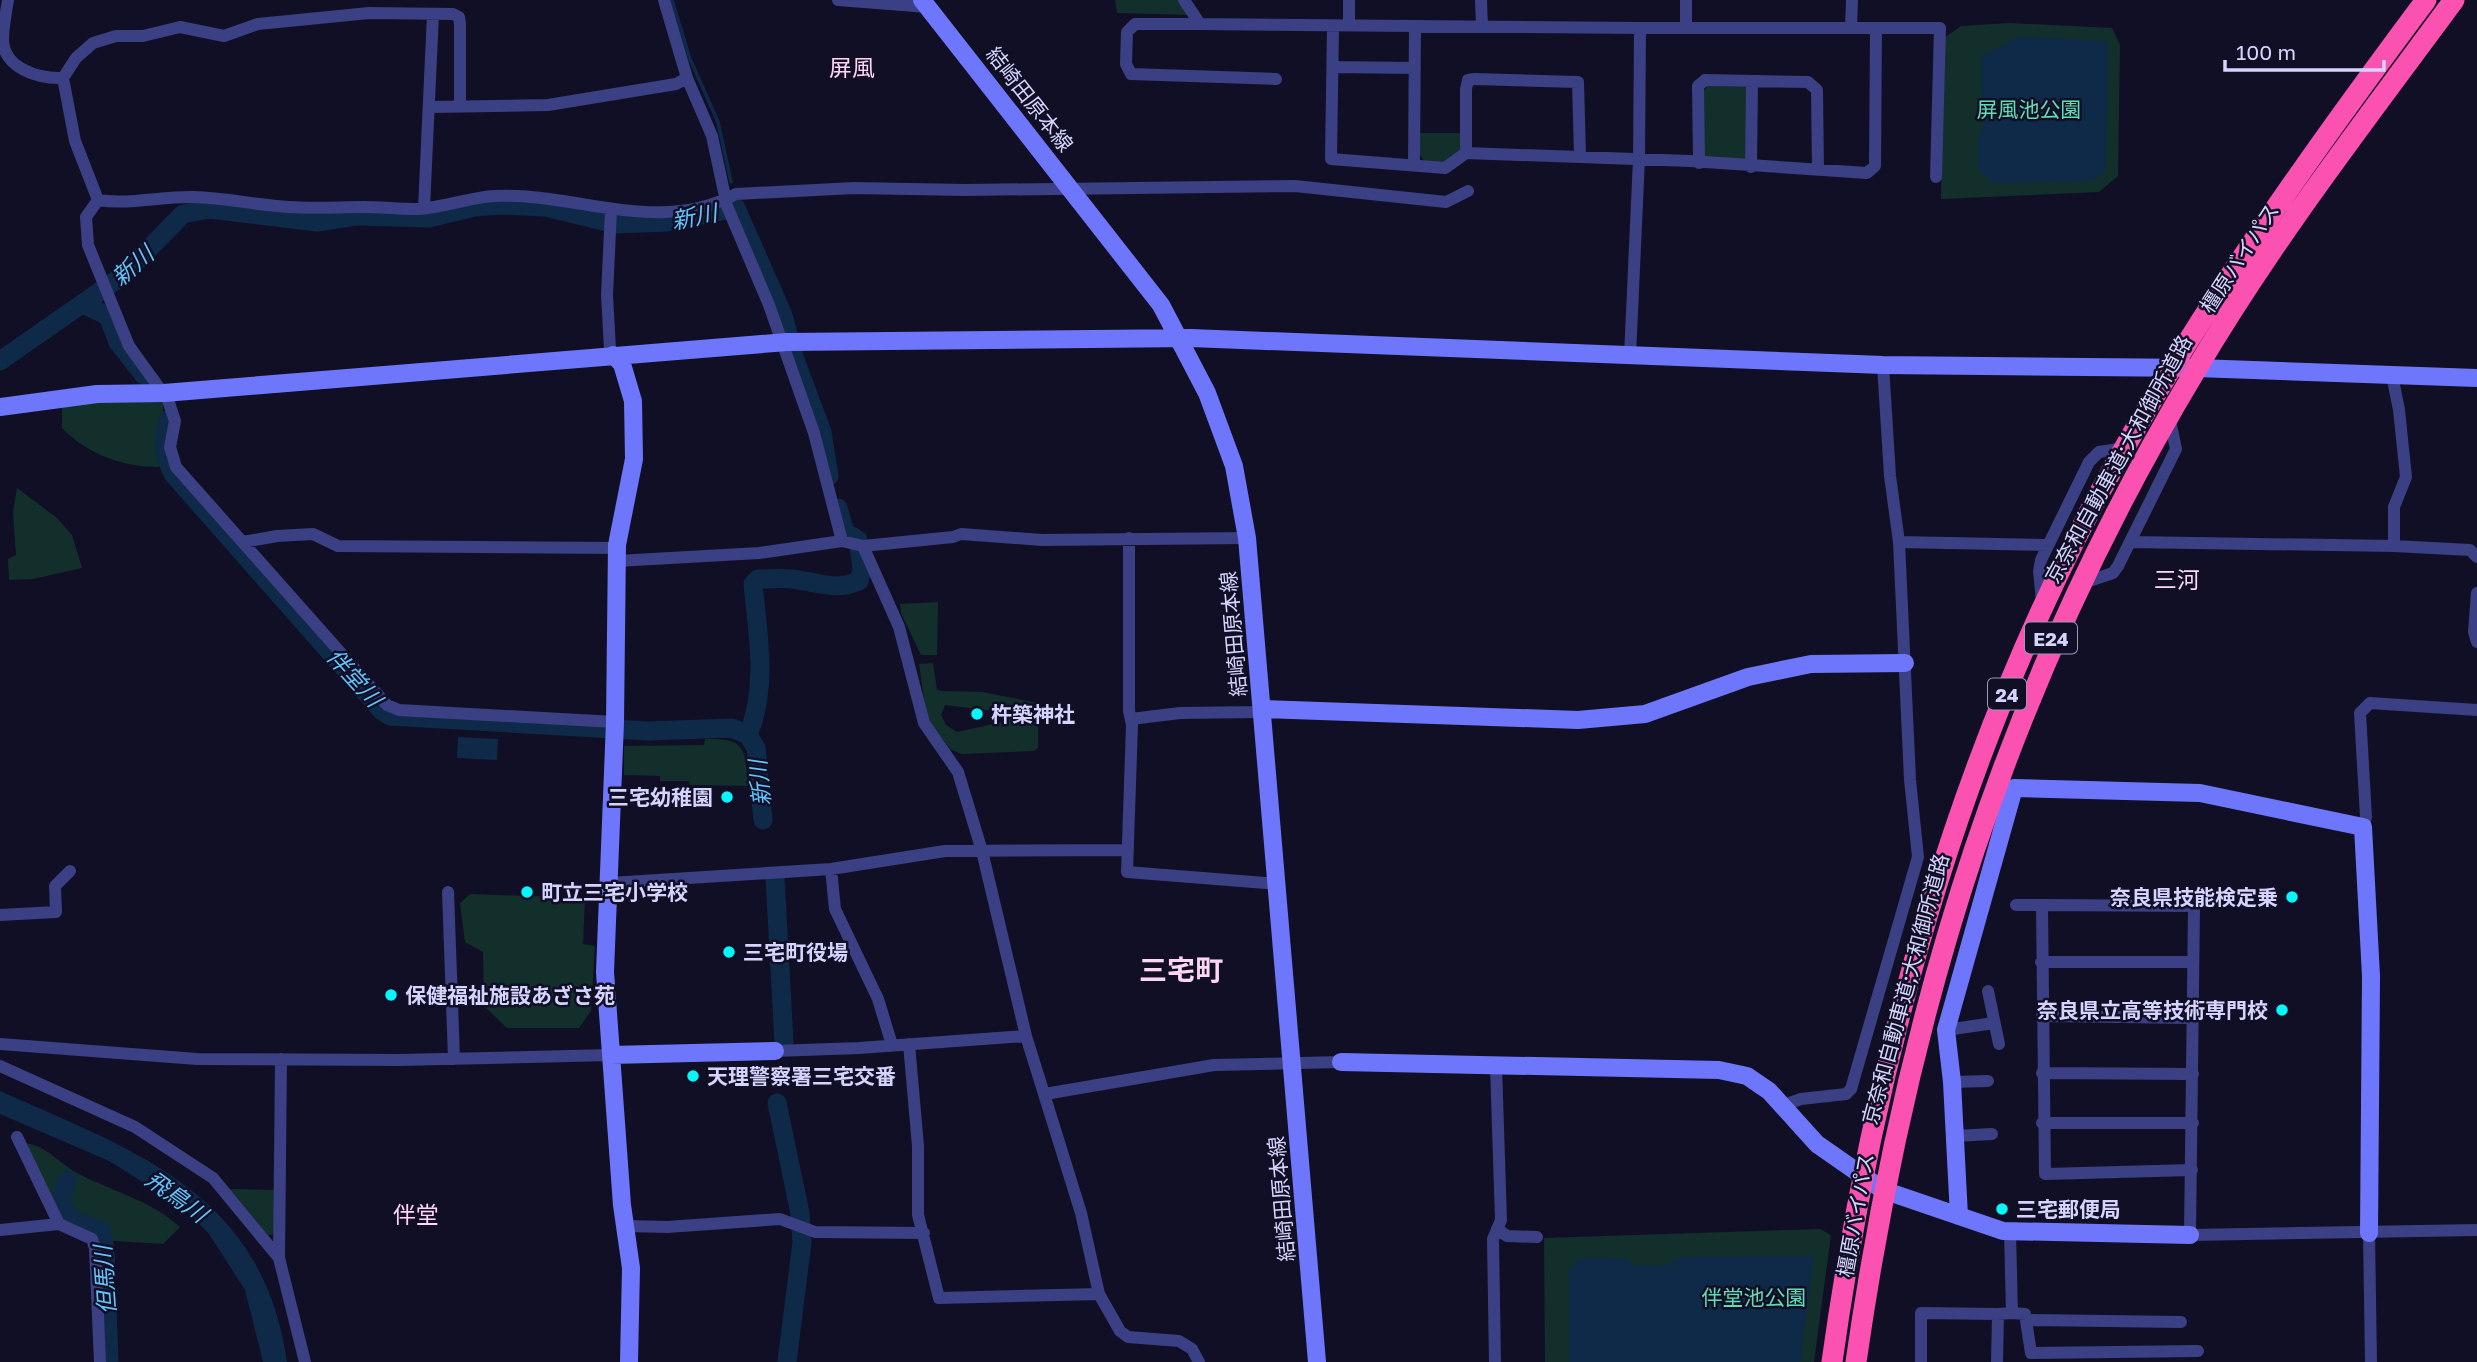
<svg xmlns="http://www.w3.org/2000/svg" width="2477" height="1362" font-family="'Golos Text','Noto Sans JP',sans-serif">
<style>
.green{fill:#122f2b;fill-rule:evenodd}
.water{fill:#0f2a49}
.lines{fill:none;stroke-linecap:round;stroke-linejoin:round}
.stream{stroke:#0f2a49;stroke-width:3.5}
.river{stroke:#0f2a49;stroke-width:19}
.street{stroke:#3b3f83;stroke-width:12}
.secondary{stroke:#6e77fc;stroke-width:18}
.highway{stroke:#fb52b2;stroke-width:21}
.poi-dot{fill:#06f6f9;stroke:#110f25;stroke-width:2.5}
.labels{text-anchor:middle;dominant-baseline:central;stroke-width:5;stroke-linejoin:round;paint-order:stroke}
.shield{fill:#110f25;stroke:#9a99bd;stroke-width:2}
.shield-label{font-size:19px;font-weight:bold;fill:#d5d4fe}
.street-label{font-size:21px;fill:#d5d4fe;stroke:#110f25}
.park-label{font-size:21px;fill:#61ddb3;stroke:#110f25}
.poi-label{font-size:21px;font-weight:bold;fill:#d5d4fe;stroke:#110f25;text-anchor:start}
.neighbourhood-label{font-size:23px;fill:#fed6f3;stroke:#110f25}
.water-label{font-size:23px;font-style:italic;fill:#65c3fc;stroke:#110f25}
.district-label{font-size:28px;font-weight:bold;fill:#fed6f3;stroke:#110f25}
</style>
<rect width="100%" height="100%" fill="#110f25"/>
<path class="green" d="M1115 0H1178L1188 15 1117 13Z
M2009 23 2112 28 2120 45 2118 176 2099 192 1941 199 1944 38 1961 26Z
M1708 86 1745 87 1749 91 1747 162 1703 156V91Z
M1419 133H1461L1460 152 1444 164 1425 163 1419 153Z
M102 401H163C165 422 156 441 162 463L158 467C123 467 87 454 62 428V407Z
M17 488 57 518 72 535 82 568 33 579 9 580 8 559 16 555 13 512Z
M938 602 937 655H921L901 613 900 604Z
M933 663 937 689 941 691 982 692 1038 703V748L1034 751 962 754 951 750 927 719 919 664ZM945 705 1002 712 1007 721 957 732 946 725 941 715Z
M705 739C746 738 745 748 748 786L690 785 689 781H660V776L624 775V746L704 745Z
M470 894 585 898 583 944 595 946 591 1011 579 1028H507L484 1006 483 952 465 942 460 903Z
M25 1143C47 1146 59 1163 77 1173 111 1191 151 1200 180 1227L163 1244 100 1240C91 1229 77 1229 67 1221 49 1208 35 1163 25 1143Z
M230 1189 277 1190 275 1234 268 1235Z
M1820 1229 1831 1235 1814 1362H1545L1544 1238Z"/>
<path class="water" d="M2019 37 2105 41 2108 47 2105 172 2092 181 1993 183 1978 169 1979 135 1983 126 1981 57Z
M458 737 498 739 497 760 457 758Z
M0 1091C137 1152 263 1193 287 1362H263L245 1290 209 1234 183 1207 109 1161 0 1114Z
M1814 1256 1800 1362H1569V1269L1580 1259 1626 1258 1635 1266 1669 1265 1677 1257Z"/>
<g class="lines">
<path class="stream" d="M672 0 690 59 718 122 731 182
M735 203 736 208"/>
<path class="river" d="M85 305 108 316 118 342 144 375
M0 361 122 276 183 214 210 209 317 222 355 216 429 218 474 207 502 205 546 207 615 224 667 222 736 208 783 315 794 357 822 432 829 476
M168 420C164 442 162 455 174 475L382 711 390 716 648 731 732 728 748 735
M748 735C768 688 758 634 753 584L758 579C771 579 785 577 798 580 822 583 835 591 859 581L862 569 858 540 845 532 838 508
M748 735 756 748 763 820
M775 877 784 1042
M777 1103 800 1213 802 1242 787 1362
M67 1180C52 1214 73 1222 101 1230L105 1250 109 1362"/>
<path class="street" d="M8 0C6 13 3 27 3 39 3 69 40 79 63 78
M664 0 687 78 712 136 727 206 769 305 814 433 842 541
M838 0 928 7
M1184 0 1200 24 1640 28 1639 159 1630 356
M1349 0V25
M1481 0 1482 26
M1686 0V27
M1200 24H1135L1127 32 1126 64 1131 74 1276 79
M1333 26 1331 159 1445 168 1466 153V89L1468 80 1475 79 1578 82 1580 156
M1640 28H1940L1936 177
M1851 28 1852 0
M1333 67 1415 68
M431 107 548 105 676 84 687 78
M1466 153 1690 161 1867 173 1875 166 1876 28
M1699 163 1698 86 1705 80 1808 82 1817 90 1818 170
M1414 165 1415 26
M1751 167 1752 82
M98 200C130 205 162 196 194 197 225 198 257 205 289 207 314 209 339 207 364 207 381 207 399 209 417 209 444 208 469 197 495 196 577 192 657 236 736 194L854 188 965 190 1295 186 1446 202 1468 191
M98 200 86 217 88 245 129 346 168 400 175 421 170 447 176 467 387 705 399 710 615 722
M98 200 75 141 63 78 76 58 93 43 116 36H143L180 27 224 36 258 24 369 13 453 14 459 17 460 24V107
M424 208 433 14
M611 210 607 295 610 349 613 355
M2392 375 2399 410 2406 477 2394 507V546
M1129 538V711L1132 725 1127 872 1277 884
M243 542 277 536 313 534 338 546 617 548
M1899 542 2048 545
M2131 542 2394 546 2470 550 2477 557
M863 546 899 627 924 723 958 772 982 851 1026 1036 1081 1213 1099 1294 1120 1331 1128 1337 1179 1341 1192 1349 1199 1362
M617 561 759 553 842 541 863 546 953 537 961 534 1042 540 1247 538
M2083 583 2113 573 2118 566 2176 449 2169 416
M2477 593 2474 632 2477 642
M2042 601 2039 571 2041 560 2089 462 2099 452 2125 448
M1131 719 1180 713 1258 712 1263 709
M2363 827 2366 817 2360 713 2370 703 2477 710
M831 869 835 909 878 999 892 1045
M610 883 831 869 945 851 1127 850
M448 892 454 1059
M2016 905H2042
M0 915 56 912 55 886 70 871
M2041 962H2193
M1988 991 1999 1044
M2042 1016 2193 1018
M1946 1030 1994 1023
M0 1044 197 1059 399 1060 611 1055
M909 1044 918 1146V1215L939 1298 1099 1294
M775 1051 859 1048 1026 1036
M0 1066 135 1127 213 1178 279 1258 305 1362
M2042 1073 2193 1074
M1952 1082 1988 1081
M1045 1094 1214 1065 1341 1062
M1781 1106 1801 1099 1846 1094 1851 1089 1918 857 1910 780 1899 542 1890 476 1883 365
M2042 1123H2193
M1955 1136 1992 1134
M17 1137 59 1224 92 1239 95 1248 100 1362
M2192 1170 2045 1174 2042 905 2194 906 2190 1235 2477 1230
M626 1226 667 1227 780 1219 815 1232 924 1233
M1497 1229 1507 1236 1537 1237
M0 1230 59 1224
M2369 1233 2371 1362
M279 1258 281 1059
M2012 1313 2025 1314 2031 1353 2198 1351
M2026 1320 2181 1322
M1495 1362 1493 1239 1501 1220 1496 1066
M1921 1362V1313L1998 1314
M1997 1362 1998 1314 2012 1313 2010 1232"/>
<path class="secondary" d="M922 0 1161 305 1207 393 1234 466 1247 538 1317 1362
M613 355 622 364 633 401 634 459 617 545 615 722 605 972 622 1205 631 1268 629 1362
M0 407 97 394 164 393 787 342 1191 338 1883 365 2197 368 2477 378
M1263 709 1578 720 1645 714 1748 677 1811 664 1905 663
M611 1055 775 1051
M1341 1062 1719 1070 1747 1076 1769 1091 1817 1144 1883 1190 2003 1231 2190 1235
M1959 1216 1952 1082 1946 1030 2014 788 2200 793 2363 827 2371 976 2369 1233"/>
<path class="highway" d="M1832 1362C1874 1061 1956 760 2100 492 2194 318 2308 158 2426 0
M1856 1362C1907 1005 2008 683 2194 373 2271 242 2364 122 2454 0"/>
</g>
<g class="poi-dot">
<circle cx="977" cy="714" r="7"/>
<circle cx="727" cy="797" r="7"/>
<circle cx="527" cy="892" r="7"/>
<circle cx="2292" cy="897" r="7"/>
<circle cx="729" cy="952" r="7"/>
<circle cx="391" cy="995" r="7"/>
<circle cx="2282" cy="1010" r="7"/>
<circle cx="693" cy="1076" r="7"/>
<circle cx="2002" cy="1209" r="7"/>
</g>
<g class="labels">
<g class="shield">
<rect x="2025" y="622.5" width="52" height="31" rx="5"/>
<rect x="1988" y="678.5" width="38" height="31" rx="5"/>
</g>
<g class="shield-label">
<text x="2051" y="638">E24</text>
<text x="2007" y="694">24</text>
</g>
<g class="street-label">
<text transform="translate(1030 99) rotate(52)">結崎田原本線</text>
<text transform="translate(2239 258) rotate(-57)">橿原バイパス</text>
<text transform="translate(2118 459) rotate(-61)">京奈和自動車道;大和御所道路</text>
<text transform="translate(1233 634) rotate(-95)">結崎田原本線</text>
<text transform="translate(1905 989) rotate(-75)">京奈和自動車道;大和御所道路</text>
<text transform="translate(1281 1199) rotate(-95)">結崎田原本線</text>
<text transform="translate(1855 1215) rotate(-80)">橿原バイパス</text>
</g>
<g class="park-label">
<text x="2029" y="109">屏風池公園</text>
<text x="1754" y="1297">伴堂池公園</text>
</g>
<g class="poi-label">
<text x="991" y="714">杵築神社</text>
<text x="713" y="797" text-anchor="end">三宅幼稚園</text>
<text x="541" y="892">町立三宅小学校</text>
<text x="2278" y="897" text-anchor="end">奈良県技能検定乗</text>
<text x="743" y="952">三宅町役場</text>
<text x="405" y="995">保健福祉施設あざさ苑</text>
<text x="2268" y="1010" text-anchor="end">奈良県立高等技術専門校</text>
<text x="707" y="1076">天理警察署三宅交番</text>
<text x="2016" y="1209">三宅郵便局</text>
</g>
<g class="neighbourhood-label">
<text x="852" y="67">屏風</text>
<text x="2177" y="579">三河</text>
<text x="416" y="1214">伴堂</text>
</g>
<g class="water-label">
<text transform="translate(694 216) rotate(-11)">新川</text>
<text transform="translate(132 265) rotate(-41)">新川</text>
<text transform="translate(355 677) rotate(48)">伴堂川</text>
<text transform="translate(759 783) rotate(-96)">新川</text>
<text transform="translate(177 1196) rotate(36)">飛鳥川</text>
<text transform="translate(104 1280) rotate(-94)">但馬川</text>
</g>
<g class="district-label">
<text x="1181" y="969">三宅町</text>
</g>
</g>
<path d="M2225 60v10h159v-10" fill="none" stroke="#d5d4fe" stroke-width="3.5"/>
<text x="2236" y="60" font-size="21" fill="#d5d4fe" stroke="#110f25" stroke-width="5" paint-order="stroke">100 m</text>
</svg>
